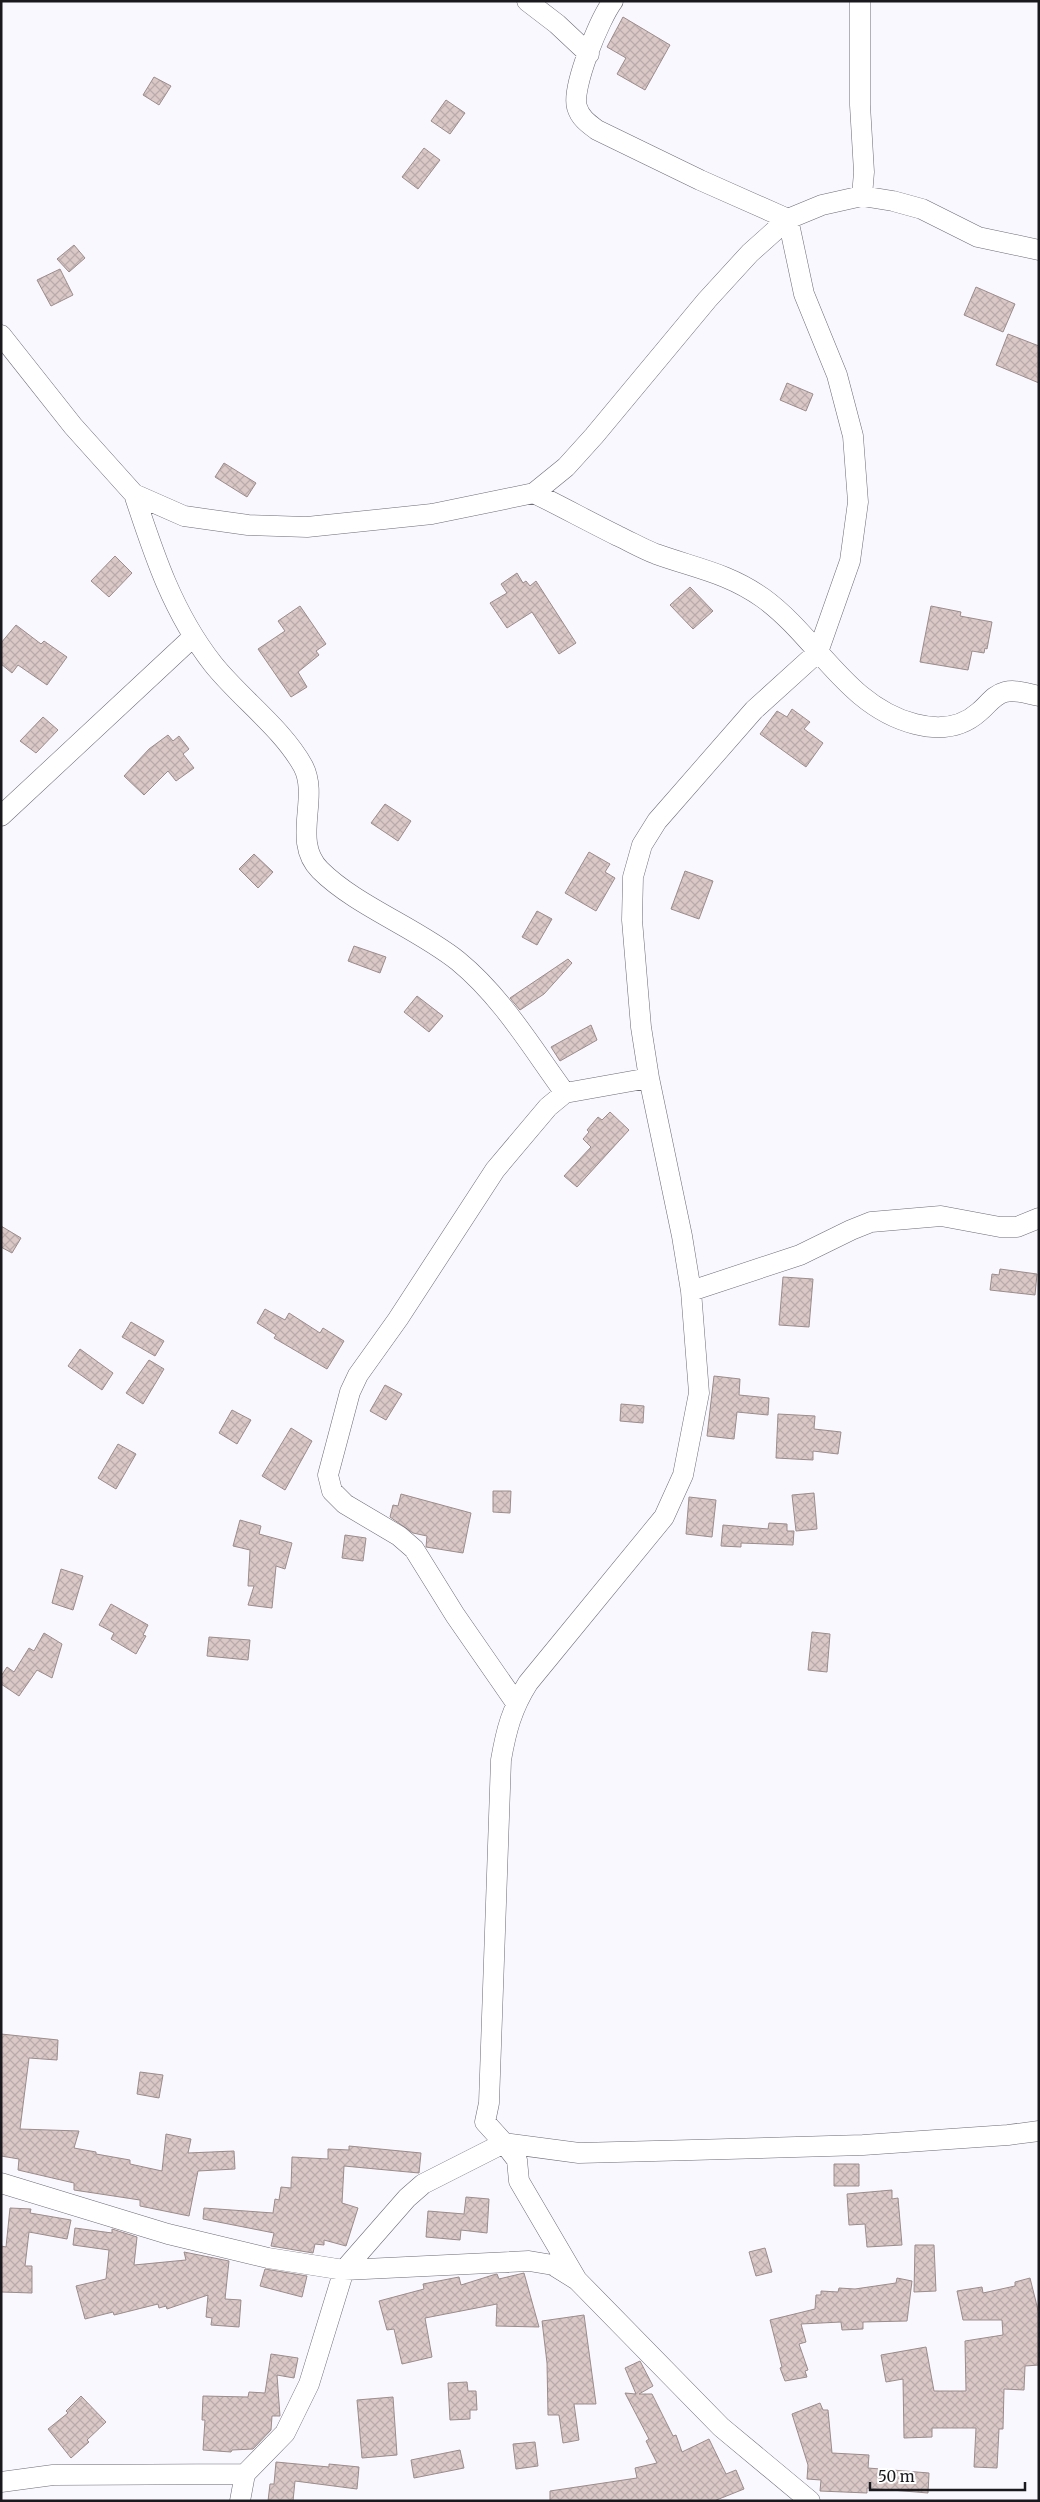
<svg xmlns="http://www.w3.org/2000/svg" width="1040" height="2502" font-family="Merriweather,serif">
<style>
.building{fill:url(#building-cross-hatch);stroke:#9c8c8b}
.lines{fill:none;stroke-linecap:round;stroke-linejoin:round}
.street-casing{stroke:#6d6b78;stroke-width:21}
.street{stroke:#fff;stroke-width:20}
</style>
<defs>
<pattern id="building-cross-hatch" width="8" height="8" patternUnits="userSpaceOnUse" patternTransform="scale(1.25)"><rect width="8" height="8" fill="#dac8c7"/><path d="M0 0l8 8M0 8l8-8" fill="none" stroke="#baabaa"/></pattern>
</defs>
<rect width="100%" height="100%" fill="#f9f8fe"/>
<path class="building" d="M623 17 670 45 645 90 617 74 626 58 607 47Z
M154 77 171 86 159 105 143 95Z
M446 100 465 113 450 134 431 121Z
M424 148 440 160 418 189 402 177Z
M74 245 85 258 69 272 57 259Z
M60 269 73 295 51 306 37 280Z
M976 287 1015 304 1003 332 964 315Z
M1008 334 1039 346V383L996 365Z
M787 383 813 394 806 411 780 400Z
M224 463 256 483 247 497 215 477Z
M115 556 132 573 109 597 91 581Z
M517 573 523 583 526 581 530 586 536 581 576 643 559 654 532 612 507 628 490 603 507 593 501 584Z
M690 587 713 611 693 629 670 605Z
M300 606 326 644 316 651 319 655 298 672 307 687 291 697 258 649 285 631 278 621Z
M931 606 961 612 960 616 992 622 987 649 985 648 984 653 972 651 968 670 920 662Z
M16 625 41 644 44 641 67 657 47 685 18 665 12 673 1 664V643Z
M792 709 810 722 804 729 823 743 806 767 760 734 777 711 787 717Z
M43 717 58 730 36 753 20 741Z
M168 735 173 741 179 736 189 749 183 754 194 768 176 781 168 771 144 795 124 776 149 749Z
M385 804 411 821 398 841 371 823Z
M589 852 610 864 605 872 615 878 596 911 565 893Z
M254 854 273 872 258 888 239 869Z
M685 871 713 881 699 919 671 909Z
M537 911 552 919 537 945 522 937Z
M354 946 386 957 380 973 348 961Z
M568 959 572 963 544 994 520 1010 510 998Z
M417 996 443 1016 429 1032 404 1012Z
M591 1025 597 1040 560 1061 551 1047Z
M610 1112 629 1130 577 1187 564 1176 591 1147 583 1139 589 1132 587 1130 598 1117 602 1120Z
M1 1226 21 1238 12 1253 1 1247Z
M1000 1269 1037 1274 1035 1295 990 1290 992 1274 999 1275Z
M783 1277 813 1279 809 1327 779 1325Z
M265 1309 285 1320 289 1313 320 1333 323 1328 344 1341 327 1369 274 1338 276 1335 257 1323Z
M131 1322 164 1341 155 1356 122 1337Z
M80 1349 113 1373 102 1390 68 1366Z
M149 1360 164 1369 143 1404 126 1393Z
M714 1376 740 1379 739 1395 769 1398 768 1415 737 1412 734 1439 707 1436Z
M385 1385 402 1394 386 1420 370 1411Z
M621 1404 644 1406 643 1423 620 1421Z
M232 1410 251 1420 237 1444 219 1433Z
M778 1414 815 1416 814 1429 841 1432 838 1454 813 1451V1460L776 1458Z
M291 1428 312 1441 285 1490 262 1476Z
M118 1444 136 1454 116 1489 98 1478Z
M493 1491H511L510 1513 493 1512Z
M814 1493 817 1529 796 1531 792 1495Z
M401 1494 471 1513 463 1553 426 1547 427 1536 413 1533 390 1517 393 1505 398 1506Z
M689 1497 716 1500 712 1537 686 1534Z
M240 1520 261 1526 259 1534 292 1543 285 1569 276 1566 272 1608 248 1605 254 1586H248L250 1550 233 1546Z
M769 1523 787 1524V1531H794L793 1545 741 1543V1547L721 1546 723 1525 768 1529Z
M345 1535 366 1538 363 1561 342 1558Z
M61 1569 83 1576 73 1610 52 1603Z
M111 1604 148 1625 143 1635 146 1636 136 1654 111 1639 114 1633 99 1625Z
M812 1632 830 1634 827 1672 808 1670Z
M44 1633 62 1644 52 1678 37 1670 19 1696 1 1684V1676L7 1667 14 1672 29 1648 34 1651Z
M209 1637 250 1640 248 1660 207 1656Z
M1 2034 58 2040 57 2060 29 2058 20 2129 79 2131 74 2148 96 2152V2154L130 2160V2164L162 2171 166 2134 191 2139 188 2153 234 2151 235 2169 198 2171 189 2216 140 2206V2200L74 2190V2183L18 2170 19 2159 1 2156Z
M140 2072 163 2075 159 2098 137 2094Z
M349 2146 421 2153 419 2173 344 2166 342 2203 358 2208 346 2246 324 2240V2245L315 2244 313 2253 271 2246 274 2233 203 2219 204 2208 273 2213 275 2199 279 2200 281 2187 291 2188 292 2157 328 2159V2149L349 2150Z
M834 2164H859V2186H834Z
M892 2190V2199L898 2198 902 2245 867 2247 865 2224 849 2225 847 2194Z
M466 2197 489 2199 487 2233 461 2230 460 2240 426 2237 428 2211 464 2214Z
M10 2208 31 2209 30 2213 71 2220 67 2239 29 2232 25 2266H32V2293L1 2292V2246L6 2247Z
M75 2228 112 2233V2229L137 2237 134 2265 186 2260 184 2252 229 2261 225 2299 241 2300 239 2327 211 2325 212 2318 206 2317 208 2295 167 2309 166 2306 159 2308 158 2304 114 2315 113 2312 85 2319 76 2286 106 2279 109 2250 73 2245Z
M915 2245H934L936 2291 914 2292Z
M765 2248 772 2272 756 2276 749 2252Z
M265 2269 307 2276 302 2297 260 2286Z
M524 2273 539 2327 496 2326 497 2304 425 2318 432 2357 402 2364 394 2329 387 2330 379 2301 424 2289 423 2284 459 2277 461 2285 493 2275 497 2274 499 2279Z
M897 2278 912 2281 907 2321 863 2322V2329L842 2330 841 2322 801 2324 806 2342 799 2344 808 2370 805 2371 807 2377 785 2381 780 2368 782 2367 770 2320 815 2309 816 2295H821V2291L838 2292 839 2288 855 2289 896 2283Z
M1030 2278 1039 2314V2365L1025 2366 1024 2390 1004 2389 1003 2429H999L997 2468 974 2467 976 2428H932V2437L904 2438 903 2379 886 2382 881 2355 926 2347 934 2391H966L965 2341 1003 2335 1002 2320H963L957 2291 982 2287 983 2293 1015 2286V2282Z
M584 2315 596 2404H574L579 2440 563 2443 559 2415H548L547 2363 542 2321Z
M271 2354 298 2358 294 2378 277 2375 280 2416H272L271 2430 253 2449 232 2450 231 2452 203 2450 205 2420H202L203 2396 248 2397 249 2392 265 2393Z
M640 2361 653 2386 639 2394H652L673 2436 676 2435 682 2452 709 2439 726 2474 736 2470 744 2489 714 2501H550V2491L637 2478 635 2468 657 2463 646 2441 649 2439 625 2393 636 2394 625 2368Z
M467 2382 468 2391H476L477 2410H470V2419L450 2420 448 2383Z
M81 2396 106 2422 87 2440 89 2442 71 2458 48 2429 68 2413 66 2411Z
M393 2397 397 2455 362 2458 357 2400Z
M820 2403 823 2410H828L832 2453 869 2455 868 2468 929 2473 928 2493 867 2488V2493L820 2491 821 2480 807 2479 808 2465 792 2414Z
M535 2442 538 2466 516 2469 513 2444Z
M460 2450 464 2468 414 2478 411 2460Z
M276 2462 329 2467V2464L359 2467 357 2489 295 2481 293 2501H268L270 2484H274Z"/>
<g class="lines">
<defs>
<path id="street" d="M527 1 557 24 589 54
M860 1V105L864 172 862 196
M1 335 73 426 134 494 184 516 248 525 307 527 432 514 534 493 566 467 594 436 707 300 750 253 788 219 822 205 862 196 893 201 922 209 978 237 1039 250
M534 493C562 507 590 522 618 536 631 542 643 549 656 554 695 568 728 573 763 598 817 637 847 707 915 724 938 730 960 729 979 712 988 705 993 695 1005 692 1016 689 1028 694 1039 696
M134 494C154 555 173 613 213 664 240 698 282 728 303 766 320 798 291 841 320 870 356 906 417 928 458 961 502 997 532 1048 565 1093
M1 816 193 637
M691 1291 800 1255 851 1230 871 1222 941 1216 1000 1227H1017L1039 1218
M516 1703 455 1615 414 1549 399 1536 345 1504 332 1491 328 1475 350 1392 358 1375 398 1319 495 1170 548 1107 565 1093 649 1078
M1 2183 168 2234 268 2258 344 2270 529 2261 553 2265 577 2280 721 2427 810 2501
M577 2280 519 2181 517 2160 504 2143 485 2122 489 2103 501 1760C506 1731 512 1708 528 1683L664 1517 683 1475 699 1393 691 1291 682 1236 649 1078 641 1027 632 920 633 877 642 845 657 821 754 710 818 652 850 561 858 502 853 436 837 375 804 294 788 219 700 180 597 130C589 124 580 118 577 107 571 88 600 18 613 1
M1 2482 53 2475 245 2474
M240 2501 245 2474 285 2433 309 2384 344 2270 407 2198 423 2184 504 2143 579 2153 692 2150 863 2145 1008 2135 1039 2131"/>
</defs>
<use href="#street" class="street-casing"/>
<use href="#street" class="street"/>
</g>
<rect width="1040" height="2502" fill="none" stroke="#1a191e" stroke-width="5"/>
<path d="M870 2482v8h155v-8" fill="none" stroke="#1a191e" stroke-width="2.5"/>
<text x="878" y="2482" font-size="15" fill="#1a191e" stroke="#ffffff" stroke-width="4" paint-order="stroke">50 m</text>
</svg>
